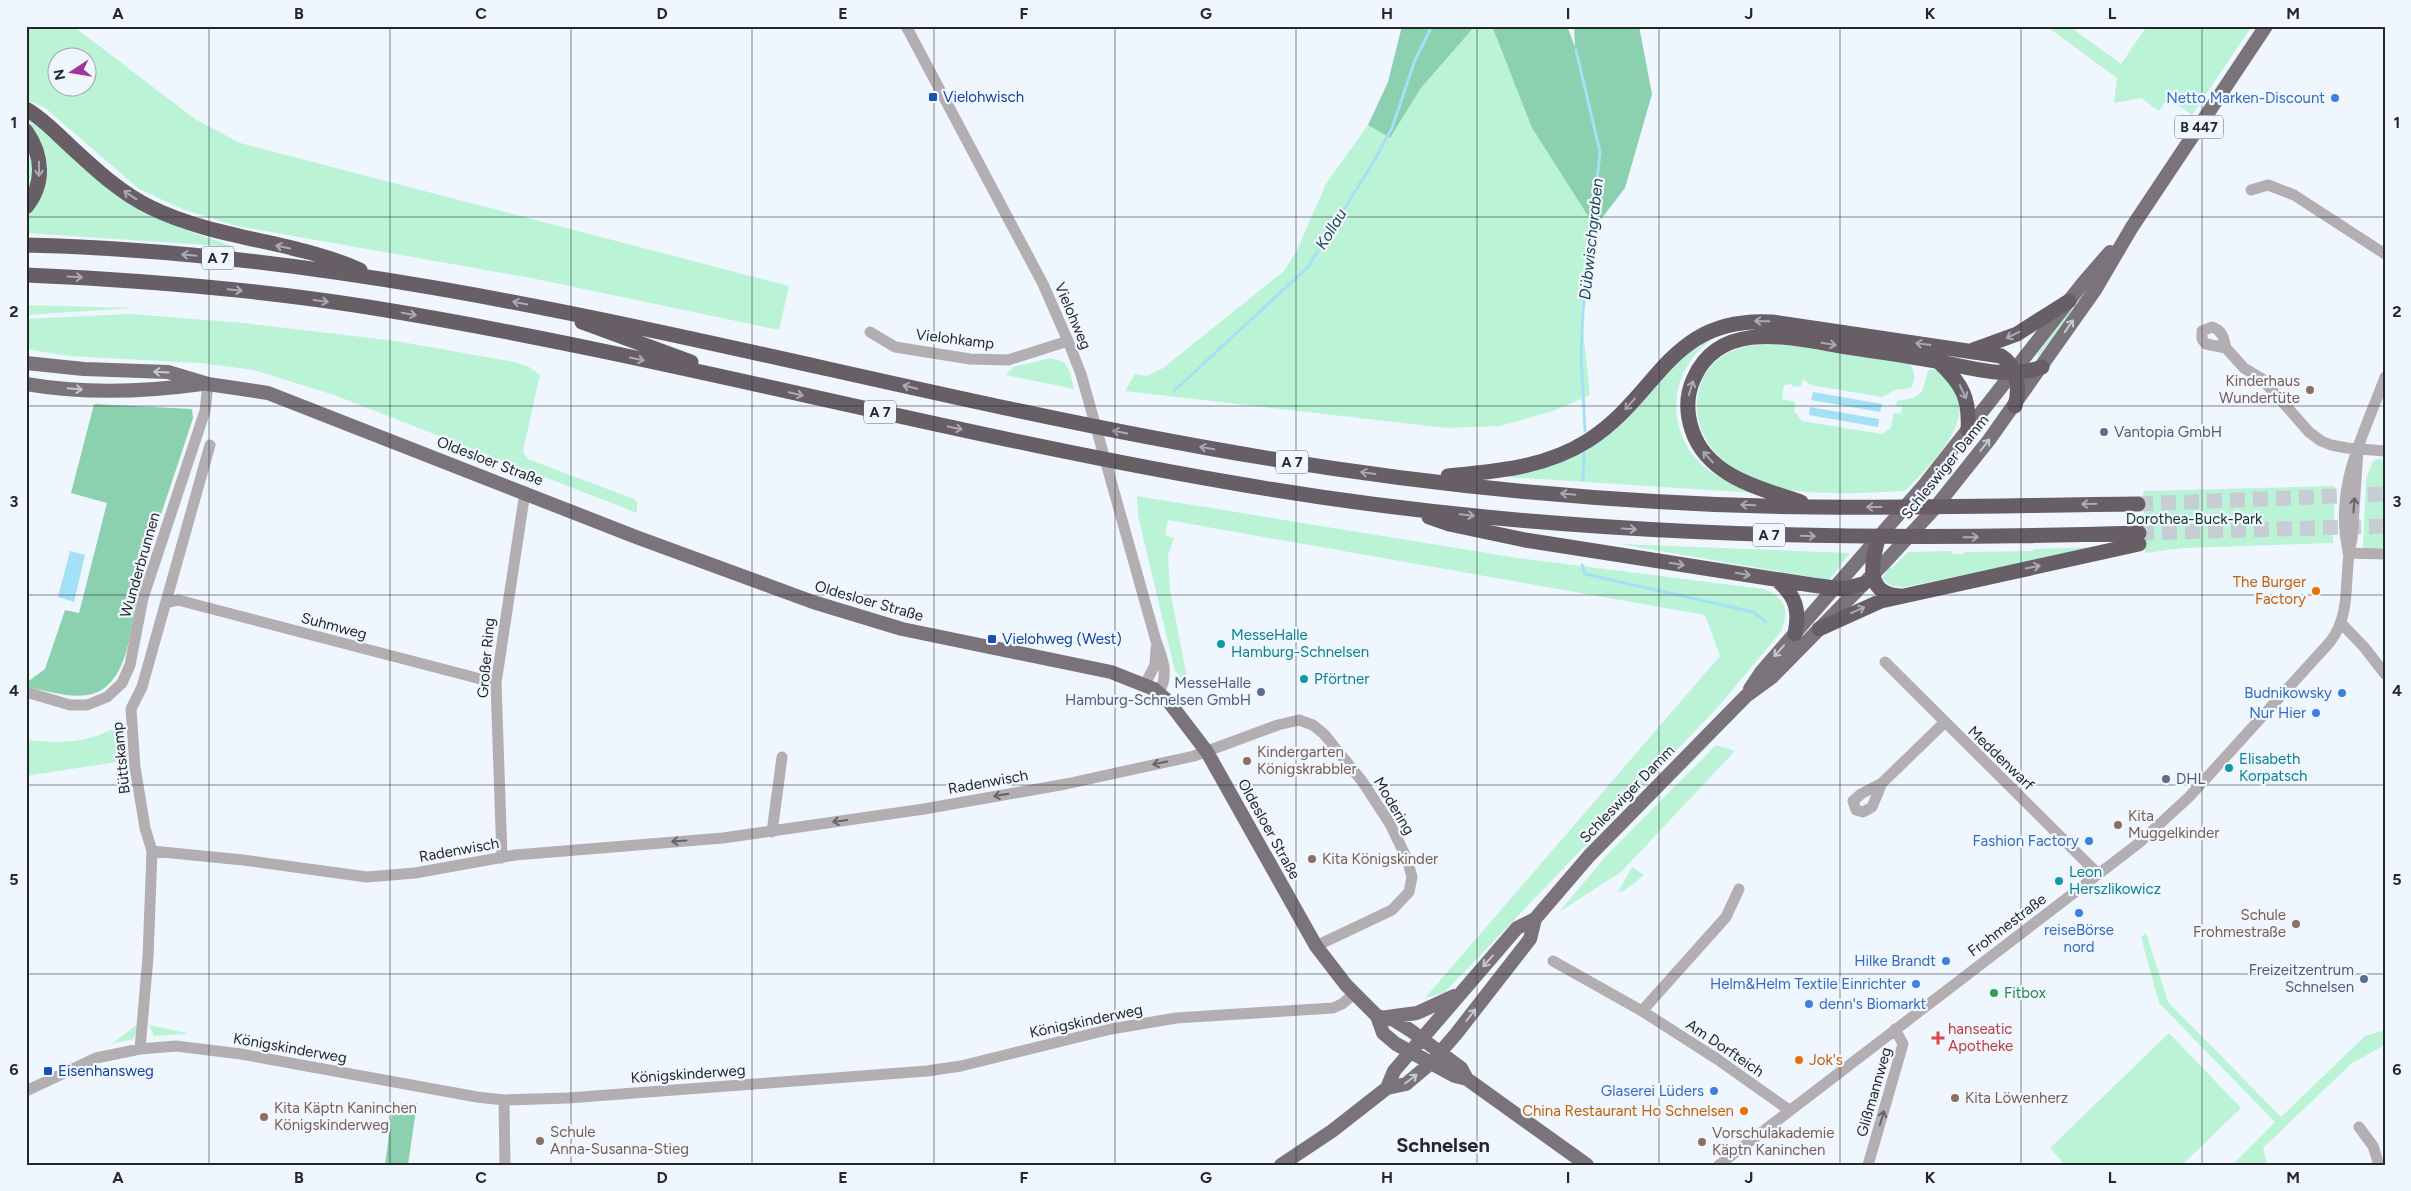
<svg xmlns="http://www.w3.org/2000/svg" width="2411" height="1191" font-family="Figtree,sans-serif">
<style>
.green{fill:#bbf3d6;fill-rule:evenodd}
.forest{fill:#8cd1af}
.water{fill:#a4e1f7}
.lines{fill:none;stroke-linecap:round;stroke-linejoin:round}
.stream{stroke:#a4e1f7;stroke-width:3}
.highway-tunnel{stroke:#c7cdd4;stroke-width:15;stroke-dasharray:15 8;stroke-linecap:butt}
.minor{stroke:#b2aeb2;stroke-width:11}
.major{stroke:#7a737a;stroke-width:14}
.highway{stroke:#675e66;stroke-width:15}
.oneway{stroke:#abaab2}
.oneway2{stroke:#c6c8d0}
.oneway3{stroke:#646468}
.grid{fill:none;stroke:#25282b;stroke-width:1;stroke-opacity:0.55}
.transit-dot{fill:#1a4fb4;stroke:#eff6fe;stroke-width:2}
.shop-dot{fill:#3f7fe0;stroke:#eff6fe;stroke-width:2}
.education-dot{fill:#8d6e63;stroke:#eff6fe;stroke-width:2}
.service-dot{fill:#5c6f8a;stroke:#eff6fe;stroke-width:2}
.food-dot{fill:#e8710a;stroke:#eff6fe;stroke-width:2}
.culture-dot{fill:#0f9aa8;stroke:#eff6fe;stroke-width:2}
.leisure-dot{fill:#2e9e5b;stroke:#eff6fe;stroke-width:2}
.health-dot{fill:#e0444e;stroke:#eff6fe;stroke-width:2}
.labels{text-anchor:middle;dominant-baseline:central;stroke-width:4.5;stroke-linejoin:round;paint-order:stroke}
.shield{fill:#eff6fe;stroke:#62666a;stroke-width:1}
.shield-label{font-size:14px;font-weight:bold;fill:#25282b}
.transit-label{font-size:15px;fill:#164399;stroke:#eff6fe;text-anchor:start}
.shop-label{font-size:15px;fill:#366cbe;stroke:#eff6fe;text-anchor:end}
.street-label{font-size:15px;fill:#25282b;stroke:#eff6fe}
.education-label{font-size:15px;fill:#785e54;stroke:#eff6fe;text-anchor:start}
.service-label{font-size:15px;fill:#4e5e75;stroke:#eff6fe;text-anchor:start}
.park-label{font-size:15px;fill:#153526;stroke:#eff6fe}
.food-label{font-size:15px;fill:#c56008;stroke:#eff6fe;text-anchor:end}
.culture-label{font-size:15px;fill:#0d838f;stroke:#eff6fe;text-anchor:start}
.leisure-label{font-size:15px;fill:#27864d;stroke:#eff6fe;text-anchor:start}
.health-label{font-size:15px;fill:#be3a42;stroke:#eff6fe;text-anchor:start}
.water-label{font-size:16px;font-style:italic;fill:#1b3f4b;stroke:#eff6fe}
.district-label{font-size:20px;font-weight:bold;fill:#25282b;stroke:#eff6fe}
.neatline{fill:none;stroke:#25282b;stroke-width:2}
.grid-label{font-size:16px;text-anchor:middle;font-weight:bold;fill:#25282b}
</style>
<rect width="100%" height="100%" fill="#eff6fe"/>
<path class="green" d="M26 26H73L195 119 240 143 789 286 779 330 531 278 237 226 182 209 139 189 44 107 26 100ZM58 58H88V88H58Z
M1475 26H1492L1532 128 1595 227 1581 311 1590 395 1553 411 1500 426 1447 428 1125 391 1135 374 1147 376 1163 368 1284 271 1297 250 1326 184 1368 125 1390 138 1421 88Z
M2046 26H2069L2121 64 2147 26H2252L2192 115 2168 98 2159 111 2141 98 2114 103 2117 78Z
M26 117 143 211 188 231 236 247 26 233V219L42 195 47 167 45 153 40 141 26 123Z
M26 142 34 175 26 199Z
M26 305 134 308 26 315Z
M2071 308 2073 310 2037 358V354Z
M130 314 244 323 396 341 514 362 529 367 540 375 523 451 528 459 634 499 637 502V513L334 395 254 370 200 363 69 356 26 349V319Z
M1709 338 1710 341C1671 369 1664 426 1699 462 1715 478 1736 485 1756 493L1507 477 1552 465 1669 367Z
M1778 343 1910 364C1915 372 1916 380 1911 388L1895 390 1882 397 1811 385 1803 379 1801 387 1792 386V384L1784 385 1782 399 1795 402 1794 411 1802 421 1882 434 1891 428 1894 413 1901 414 1902 407 1896 406 1897 401 1913 398 1922 392 1928 371 1935 368C1942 371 1946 378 1951 384 1980 420 1929 466 1905 491 1862 493 1795 498 1754 481 1716 464 1684 424 1702 381 1707 369 1717 357 1730 352 1745 345 1762 344 1778 343Z
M1051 358 1065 363 1070 372 1074 389 1006 375 1013 367Z
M2379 459 2385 460V548H2363L2366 479 2373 461Z
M2335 486 2333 543 2183 548 2145 553 2143 491Z
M1137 496 1518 558 1763 589C1785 596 1791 612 1780 633L1718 707 1444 993 1425 998 1720 656 1705 615 1168 520 1165 535 1174 538 1168 555 1170 590 1188 683 1175 671 1138 516Z
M1620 544 1850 553 1829 580Z
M2099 547 1905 587 1892 586 1882 579 1889 568H1892L1908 552 1951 551 1952 554H1964V552L2033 551V549Z
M111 730 117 731 121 736 123 761 26 776V740C60 743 80 744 111 730Z
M1716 745 1735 751 1621 872 1559 912 1606 856Z
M1632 867 1644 875 1624 891 1618 892Z
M2146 933 2168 1002 2281 1117 2365 1036 2385 1030V1045L2352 1063 2263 1148 2267 1165H2232L2275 1122 2159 1003 2141 937Z
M138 1024 134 1039 111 1044Z
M149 1025 187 1033V1034L154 1036Z
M2169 1033 2241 1108 2182 1165H2065L2050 1148Z"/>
<path class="forest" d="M1402 26H1475L1421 88 1390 138 1368 125 1388 82Z
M1492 26H1567L1575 47 1574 26H1639L1652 94 1625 188 1595 227 1532 128Z
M94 404 192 409 193 418C176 471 157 524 141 578 132 609 133 663 107 686 86 705 51 691 26 687V683L45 669 65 610 79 613 107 503 71 493Z
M417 1103 408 1165H385L393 1104Z"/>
<path class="water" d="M1813 392 1882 404 1880 412 1811 400Z
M1810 407 1879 419 1878 427 1809 415Z
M70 551 85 555 74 602 58 597Z"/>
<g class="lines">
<path class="stream" d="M1576 50 1600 152 1583 311 1581 355 1585 431
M1174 391 1308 267 1374 161 1392 128 1415 60 1432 26
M1583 480 1584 451
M1582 565 1585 574 1753 612 1766 622"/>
<path class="highway-tunnel" d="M2138 504 2385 494
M2139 533 2385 526"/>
<path class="minor" d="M906 26 1043 284 1068 341 1081 374 1156 641C1163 659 1169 675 1159 692
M2251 190 2268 185 2294 195 2385 254
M870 332 895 347 970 359 1008 360 1068 341
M2226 348C2224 338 2222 330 2212 327L2202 331V339L2206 344 2226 348 2244 368 2262 379 2309 432 2321 441 2331 445 2347 448 2385 451
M2348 551C2334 485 2363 438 2385 377
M2348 553 2385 554
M166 603 178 600 496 683
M2341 623 2364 647 2385 674
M1885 662 2098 874
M1145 684 1155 665 1156 648
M26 692 70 705H87L107 697 122 683 130 665 143 598 205 411 208 384
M1882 783 1872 807 1863 812 1856 810 1853 801 1861 794 1882 783 1944 723
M772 832 782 757
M152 851 243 860 367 877 415 873 515 855 723 838 924 809 1066 784 1194 756 1278 725 1299 720 1313 725 1324 734 1362 781 1390 824 1407 859 1412 877 1409 892 1392 910 1316 946
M502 858 496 683 525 492
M1553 961 1642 1011 1717 1059 1789 1110
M1642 1011 1726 917 1739 889
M140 1049 148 957 152 851 145 828 135 767 131 709 142 687 210 445
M26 1091 96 1058 140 1049 176 1046 241 1054 477 1097 504 1100 568 1098 927 1071 961 1066 1111 1029 1176 1018 1333 1008 1342 1004 1354 994
M504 1100 505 1165
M2359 1127 2373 1146 2379 1165
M1719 1165 2139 843 2189 797 2330 642C2354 611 2342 574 2352 539L2358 450
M1868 1165 1903 1044 1895 1029"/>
<path class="major" d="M26 363 84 369 168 372 208 384 268 393 636 537 813 602 902 629 1111 672 1154 689 1169 702 1207 752 1316 946 1346 985 1377 1016 1383 1033 1396 1044 1455 1076 1467 1079 1587 1165
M26 384C84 394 144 392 202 384
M1750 689 1762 671 1925 484 2083 283 2110 252
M1377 1016 1394 1020 1410 1030 1461 1068 1467 1079
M1387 1017 1417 1013 1454 996
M1387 1088 1394 1071 1517 928 1535 919 1589 856 1746 696 1772 677 1885 562 1934 509 1989 440 2095 290 2132 227 2266 26
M1281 1165 1332 1131 1387 1088 1406 1084 1431 1063 1456 1034 1530 939 1535 919"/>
<path class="highway" d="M26 109C42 118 54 131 67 143 93 167 120 193 152 208 218 240 293 240 360 270
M26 131C43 155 45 184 26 207
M26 245C429 254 814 378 1208 448 1408 484 1613 505 1816 507 1923 508 2030 505 2138 504
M26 275C140 280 255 289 368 307 665 355 955 437 1251 486 1545 536 1842 542 2139 533
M582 322 691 362
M1973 350 2017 334 2069 301
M1939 362C1962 384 1970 398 1968 430
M1448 476C1498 471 1545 468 1589 440 1660 394 1669 316 1772 322L2001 356C2018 366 2020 389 2015 406
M1801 502C1759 488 1707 476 1692 430 1686 412 1686 395 1694 378 1721 317 1796 339 1847 347 1879 352 1910 356 1941 362 1975 369 2008 379 2042 367
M1429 517 1449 524 1525 540 1812 585 1843 589 1863 584
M1879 536C1872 559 1863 594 1900 596
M1777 580C1796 596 1800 610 1795 634
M1819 629 1881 601 2139 544"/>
</g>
<defs><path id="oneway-shaft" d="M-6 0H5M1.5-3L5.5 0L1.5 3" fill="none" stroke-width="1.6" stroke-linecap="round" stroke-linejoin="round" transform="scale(1.25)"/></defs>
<g class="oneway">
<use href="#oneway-shaft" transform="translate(39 169) rotate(90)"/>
<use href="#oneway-shaft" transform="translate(130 195) rotate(-147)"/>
<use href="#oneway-shaft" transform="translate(283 247) rotate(-168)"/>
<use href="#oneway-shaft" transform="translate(189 255) rotate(-175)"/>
<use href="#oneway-shaft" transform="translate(75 277) rotate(3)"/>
<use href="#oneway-shaft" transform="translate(235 290) rotate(6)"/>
<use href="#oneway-shaft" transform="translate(321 301) rotate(8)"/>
<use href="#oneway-shaft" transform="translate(520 303) rotate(-169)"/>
<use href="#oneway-shaft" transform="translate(409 314) rotate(10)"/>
<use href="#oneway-shaft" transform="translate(1762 321) rotate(-179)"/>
<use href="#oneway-shaft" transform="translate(2013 335) rotate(154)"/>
<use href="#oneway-shaft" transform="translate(1829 344) rotate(9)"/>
<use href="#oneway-shaft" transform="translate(1923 344) rotate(-172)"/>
<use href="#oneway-shaft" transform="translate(637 359) rotate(12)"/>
<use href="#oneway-shaft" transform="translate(910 387) rotate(-167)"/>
<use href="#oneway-shaft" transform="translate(1691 388) rotate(-73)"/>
<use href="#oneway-shaft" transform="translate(1963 392) rotate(65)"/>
<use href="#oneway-shaft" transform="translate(796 394) rotate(13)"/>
<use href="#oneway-shaft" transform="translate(1630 404) rotate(132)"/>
<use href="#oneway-shaft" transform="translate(955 428) rotate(12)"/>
<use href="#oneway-shaft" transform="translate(1120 432) rotate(-169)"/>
<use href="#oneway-shaft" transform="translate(1207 448) rotate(-170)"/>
<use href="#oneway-shaft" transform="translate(1708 457) rotate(-132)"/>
<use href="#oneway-shaft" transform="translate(1368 473) rotate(-172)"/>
<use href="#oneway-shaft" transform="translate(1568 494) rotate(-175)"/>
<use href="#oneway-shaft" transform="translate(2089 504) rotate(179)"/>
<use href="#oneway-shaft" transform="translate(1748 505) rotate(-178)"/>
<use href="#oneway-shaft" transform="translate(1874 507) rotate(180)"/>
<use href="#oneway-shaft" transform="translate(1467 515) rotate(6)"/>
<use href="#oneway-shaft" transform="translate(1629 529) rotate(3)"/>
<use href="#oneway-shaft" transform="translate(1808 536) rotate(2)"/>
<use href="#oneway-shaft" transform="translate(1971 537) rotate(-1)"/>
<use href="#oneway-shaft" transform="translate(1677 564) rotate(9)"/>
<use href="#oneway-shaft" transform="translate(2033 567) rotate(-12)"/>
<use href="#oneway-shaft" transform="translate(1743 574) rotate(9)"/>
<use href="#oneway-shaft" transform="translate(1858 610) rotate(-24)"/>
</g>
<g class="oneway2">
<use href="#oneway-shaft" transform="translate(2069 326) rotate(-55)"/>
<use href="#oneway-shaft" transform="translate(161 372) rotate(-177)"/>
<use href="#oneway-shaft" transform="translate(75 389) rotate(5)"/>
<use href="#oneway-shaft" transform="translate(1985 445) rotate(-52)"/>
<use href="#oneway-shaft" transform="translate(1779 651) rotate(132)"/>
<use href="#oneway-shaft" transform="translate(1488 961) rotate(131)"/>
<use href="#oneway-shaft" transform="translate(1471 1015) rotate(-52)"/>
<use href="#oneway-shaft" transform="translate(1411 1079) rotate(-37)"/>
</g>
<g class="oneway3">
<use href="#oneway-shaft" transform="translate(2354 505) rotate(-86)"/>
<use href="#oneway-shaft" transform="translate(1160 763) rotate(168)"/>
<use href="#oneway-shaft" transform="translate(1001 795) rotate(170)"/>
<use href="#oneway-shaft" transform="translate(840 821) rotate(172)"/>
<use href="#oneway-shaft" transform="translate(679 841) rotate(176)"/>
<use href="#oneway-shaft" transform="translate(1882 1118) rotate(-73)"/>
</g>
<path class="grid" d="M209 26V1165M390 26V1165M571 26V1165M752 26V1165M934 26V1165M1115 26V1165M1296 26V1165M1477 26V1165M1659 26V1165M1840 26V1165M2021 26V1165M2202 26V1165M26 217H2385M26 406H2385M26 595H2385M26 785H2385M26 974H2385"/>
<g class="transit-dot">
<rect x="928" y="92" width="10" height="10" rx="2.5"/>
<rect x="987" y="634" width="10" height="10" rx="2.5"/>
<rect x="43" y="1066" width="10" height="10" rx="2.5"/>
</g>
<g class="shop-dot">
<circle cx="2335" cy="98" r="5"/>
<circle cx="2342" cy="693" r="5"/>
<circle cx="2316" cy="713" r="5"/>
<circle cx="2089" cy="841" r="5"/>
<circle cx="2079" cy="913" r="5"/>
<circle cx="1946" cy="961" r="5"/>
<circle cx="1916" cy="984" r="5"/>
<circle cx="1809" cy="1004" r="5"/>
<circle cx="1714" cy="1091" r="5"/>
</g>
<g class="education-dot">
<circle cx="2310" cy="390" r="5"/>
<circle cx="1247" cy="761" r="5"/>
<circle cx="2118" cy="825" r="5"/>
<circle cx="1312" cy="859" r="5"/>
<circle cx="2296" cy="924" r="5"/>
<circle cx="1955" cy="1098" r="5"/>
<circle cx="264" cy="1117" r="5"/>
<circle cx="540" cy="1141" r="5"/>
<circle cx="1702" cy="1142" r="5"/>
</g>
<g class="service-dot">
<circle cx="2104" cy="432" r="5"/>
<circle cx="1261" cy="692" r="5"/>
<circle cx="2166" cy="779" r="5"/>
<circle cx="2364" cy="979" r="5"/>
</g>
<g class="food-dot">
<circle cx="2316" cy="591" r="5"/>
<circle cx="1799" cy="1060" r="5"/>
<circle cx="1744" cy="1111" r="5"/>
</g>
<g class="culture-dot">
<circle cx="1221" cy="644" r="5"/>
<circle cx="1304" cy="679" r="5"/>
<circle cx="2229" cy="768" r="5"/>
<circle cx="2059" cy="881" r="5"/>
</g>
<circle class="leisure-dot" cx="1994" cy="993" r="5"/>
<path class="health-dot" d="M1935.5 1030.5h5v5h5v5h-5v5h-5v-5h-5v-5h5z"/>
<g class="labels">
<g class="shield">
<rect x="2175" y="115.5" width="48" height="23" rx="4"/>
<rect x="202" y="246.5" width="32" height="23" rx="4"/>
<rect x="864" y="400.5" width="32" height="23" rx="4"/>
<rect x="1276" y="450.5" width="32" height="23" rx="4"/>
<rect x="1753" y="523.5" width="32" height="23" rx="4"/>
</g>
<g class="shield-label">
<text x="2199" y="127">B 447</text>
<text x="218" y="258">A 7</text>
<text x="880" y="412">A 7</text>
<text x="1292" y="462">A 7</text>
<text x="1769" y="535">A 7</text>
</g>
<g class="transit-label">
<text x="943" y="97">Vielohwisch</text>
<text x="1002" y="639">Vielohweg (West)</text>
<text x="58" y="1071">Eisenhansweg</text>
</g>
<g class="shop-label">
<text x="2325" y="98">Netto Marken-Discount</text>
<text x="2332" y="693">Budnikowsky</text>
<text x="2306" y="713">Nur Hier</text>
<text x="2079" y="841">Fashion Factory</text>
<text x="2079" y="930" text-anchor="middle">reiseBörse<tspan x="2079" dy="17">nord</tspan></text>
<text x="1936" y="961">Hilke Brandt</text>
<text x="1906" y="984">Helm&amp;Helm Textile Einrichter</text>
<text x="1819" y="1004" text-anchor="start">denn's Biomarkt</text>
<text x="1704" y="1091">Glaserei Lüders</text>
</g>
<g class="street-label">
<text transform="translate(1073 316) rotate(67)">Vielohweg</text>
<text transform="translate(955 339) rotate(7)">Vielohkamp</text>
<text transform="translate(490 461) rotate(21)">Oldesloer Straße</text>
<text transform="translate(1945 467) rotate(-51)">Schleswiger Damm</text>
<text transform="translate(140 565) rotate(-74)">Wunderbrunnen</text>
<text transform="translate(869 601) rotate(16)">Oldesloer Straße</text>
<text transform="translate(334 626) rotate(15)">Suhmweg</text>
<text transform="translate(486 658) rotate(-85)">Großer Ring</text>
<text transform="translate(121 758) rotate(-96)">Büttskamp</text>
<text transform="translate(2001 758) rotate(44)">Meddenwarf</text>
<text transform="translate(988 782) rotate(-10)">Radenwisch</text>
<text transform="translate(1627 794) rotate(-46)">Schleswiger Damm</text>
<text transform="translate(1394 806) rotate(59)">Modering</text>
<text transform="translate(1269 829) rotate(61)">Oldesloer Straße</text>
<text transform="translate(459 850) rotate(-10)">Radenwisch</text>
<text transform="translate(2007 925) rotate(-37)">Frohmestraße</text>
<text transform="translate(1086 1021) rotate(-12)">Königskinderweg</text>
<text transform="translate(290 1048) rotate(10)">Königskinderweg</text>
<text transform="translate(1725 1048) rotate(34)">Am Dorfteich</text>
<text transform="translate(688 1074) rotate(-4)">Königskinderweg</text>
<text transform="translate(1874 1092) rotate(-74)">Glißmannweg</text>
</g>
<g class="education-label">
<text x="2300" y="381" text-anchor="end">Kinderhaus<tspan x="2300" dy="17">Wundertüte</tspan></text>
<text x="1257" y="752">Kindergarten<tspan x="1257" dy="17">Königskrabbler</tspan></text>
<text x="2128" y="816">Kita<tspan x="2128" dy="17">Muggelkinder</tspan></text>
<text x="1322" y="859">Kita Königskinder</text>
<text x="2286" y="915" text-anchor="end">Schule<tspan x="2286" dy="17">Frohmestraße</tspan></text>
<text x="1965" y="1098">Kita Löwenherz</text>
<text x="274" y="1108">Kita Käptn Kaninchen<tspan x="274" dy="17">Königskinderweg</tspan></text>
<text x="550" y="1132">Schule<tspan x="550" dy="17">Anna-Susanna-Stieg</tspan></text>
<text x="1712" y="1133">Vorschulakademie<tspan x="1712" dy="17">Käptn Kaninchen</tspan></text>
</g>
<g class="service-label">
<text x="2114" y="432">Vantopia GmbH</text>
<text x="1251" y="683" text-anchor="end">MesseHalle<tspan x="1251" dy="17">Hamburg-Schnelsen GmbH</tspan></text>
<text x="2176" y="779">DHL</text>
<text x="2354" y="970" text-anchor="end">Freizeitzentrum<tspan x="2354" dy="17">Schnelsen</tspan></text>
</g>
<g class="park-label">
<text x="2194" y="519">Dorothea-Buck-Park</text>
</g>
<g class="food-label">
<text x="2306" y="582">The Burger<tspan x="2306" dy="17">Factory</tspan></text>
<text x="1809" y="1060" text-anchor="start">Jok's</text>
<text x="1734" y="1111">China Restaurant Ho Schnelsen</text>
</g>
<g class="culture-label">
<text x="1231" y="635">MesseHalle<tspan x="1231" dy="17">Hamburg-Schnelsen</tspan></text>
<text x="1314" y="679">Pförtner</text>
<text x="2239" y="759">Elisabeth<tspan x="2239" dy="17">Korpatsch</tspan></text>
<text x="2069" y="872">Leon<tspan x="2069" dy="17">Herszlikowicz</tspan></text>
</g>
<g class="leisure-label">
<text x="2004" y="993">Fitbox</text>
</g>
<g class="health-label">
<text x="1948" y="1029">hanseatic<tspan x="1948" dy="17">Apotheke</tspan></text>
</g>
<g class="water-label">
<text transform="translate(1331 229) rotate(-59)">Kollau</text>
<text transform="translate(1591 239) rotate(-84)">Dübwischgraben</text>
</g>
<g class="district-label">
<text x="1443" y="1145">Schnelsen</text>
</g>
</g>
<rect width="2411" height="1191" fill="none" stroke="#eff6fe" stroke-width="55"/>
<g transform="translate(72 72) rotate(258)"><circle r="24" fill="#eff6fe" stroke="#9ea4aa"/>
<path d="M0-4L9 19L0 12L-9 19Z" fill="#9f379a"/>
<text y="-8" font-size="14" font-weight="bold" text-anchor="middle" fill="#25282b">N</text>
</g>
<rect x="28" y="28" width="2356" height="1136" class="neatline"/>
<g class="grid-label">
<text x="118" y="19">A</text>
<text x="299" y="19">B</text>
<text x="481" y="19">C</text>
<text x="662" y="19">D</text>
<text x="843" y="19">E</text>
<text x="1024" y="19">F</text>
<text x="1206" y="19">G</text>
<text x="1387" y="19">H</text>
<text x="1568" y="19">I</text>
<text x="1749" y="19">J</text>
<text x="1930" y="19">K</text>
<text x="2112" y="19">L</text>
<text x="2293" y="19">M</text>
<text x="14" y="128">1</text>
<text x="2397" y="128">1</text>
<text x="14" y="317">2</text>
<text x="2397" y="317">2</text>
<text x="14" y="507">3</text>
<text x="2397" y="507">3</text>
<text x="14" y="696">4</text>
<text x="2397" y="696">4</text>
<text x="14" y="885">5</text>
<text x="2397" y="885">5</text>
<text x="14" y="1075">6</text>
<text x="2397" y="1075">6</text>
<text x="118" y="1183">A</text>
<text x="299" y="1183">B</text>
<text x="481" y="1183">C</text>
<text x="662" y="1183">D</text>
<text x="843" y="1183">E</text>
<text x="1024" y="1183">F</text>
<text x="1206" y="1183">G</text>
<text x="1387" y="1183">H</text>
<text x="1568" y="1183">I</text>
<text x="1749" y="1183">J</text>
<text x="1930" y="1183">K</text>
<text x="2112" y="1183">L</text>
<text x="2293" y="1183">M</text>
</g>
</svg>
